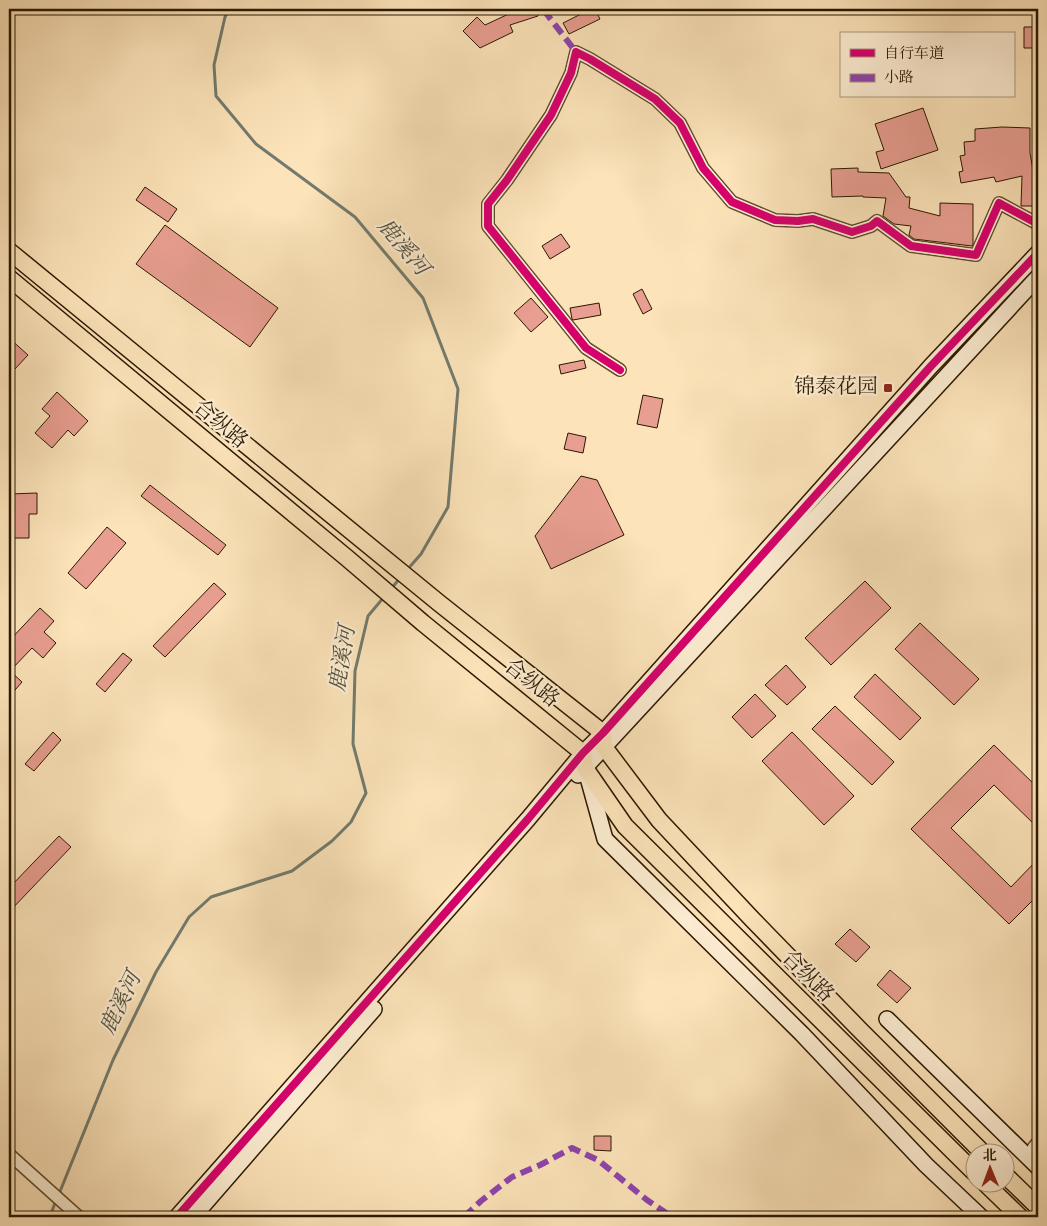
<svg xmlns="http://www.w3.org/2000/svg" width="1047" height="1226" font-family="'Sorts Mill Goudy','Noto Serif SC',serif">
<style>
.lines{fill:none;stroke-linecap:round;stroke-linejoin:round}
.stream{stroke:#727b6e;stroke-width:3}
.building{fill:#e89e90;stroke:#2b1800}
.street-casing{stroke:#5f4b2e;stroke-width:14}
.secondary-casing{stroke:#2b1800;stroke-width:18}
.primary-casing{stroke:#2b1800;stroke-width:19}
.street{stroke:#fdedd2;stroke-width:11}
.secondary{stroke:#fdedd2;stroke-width:15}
.primary{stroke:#fce3b9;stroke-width:16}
.quiet{stroke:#8e44ad;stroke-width:6;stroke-dasharray:12 6;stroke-linecap:butt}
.cycleway-casing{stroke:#fdedd2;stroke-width:11}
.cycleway{stroke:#d6006c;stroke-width:8}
.poi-dot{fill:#8f2418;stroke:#fdedd2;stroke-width:2}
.labels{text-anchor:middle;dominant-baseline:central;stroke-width:4.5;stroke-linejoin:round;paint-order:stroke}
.poi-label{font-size:21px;fill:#2b1800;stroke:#fdedd2;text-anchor:end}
.street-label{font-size:21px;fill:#2b1800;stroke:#fdedd2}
.water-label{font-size:22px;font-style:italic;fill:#545240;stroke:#fdedd2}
</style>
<rect width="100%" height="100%" fill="#fce3b9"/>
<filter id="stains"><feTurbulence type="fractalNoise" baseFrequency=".004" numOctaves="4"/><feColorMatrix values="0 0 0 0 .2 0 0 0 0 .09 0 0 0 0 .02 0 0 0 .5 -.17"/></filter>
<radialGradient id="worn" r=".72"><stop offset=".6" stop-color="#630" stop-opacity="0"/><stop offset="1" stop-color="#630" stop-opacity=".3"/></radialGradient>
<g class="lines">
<path class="stream" d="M229 9 225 17 214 65 216 96 256 144 355 217 423 298 458 389 448 507 421 554 407 570
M391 589 400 578
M59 1194 113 1060 156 972 189 917 211 897 292 871 332 841 351 822 366 793 353 744 355 671 368 616 384 597
M50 1217 56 1200"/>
</g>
<path class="building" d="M514 9H536L538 16 510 25 513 32 480 48 463 31 477 17 485 25 515 11Z
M591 9H595L600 19 569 34 563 23Z
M1024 27H1036V37H1038V48H1024Z
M923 108 938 150 881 169 876 152 884 150 875 124Z
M1002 127 1030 128V153L1035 181V206H1021L1022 176 996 182 994 177 961 183 959 172 963 171 960 156 965 155 964 142 975 141V129Z
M858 168V172L889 173 906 197H910L909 208 940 216V203L973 204V244L972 246 914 239 909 235 911 226 894 224 883 216 886 198 863 197V196L832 197 831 169Z
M145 187 177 209 168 222 136 200Z
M165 225 278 308 250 347 136 264Z
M561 234 570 247 550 259 542 246Z
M642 289 652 309 643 314 633 294Z
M531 298 548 317 531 332 514 313Z
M599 303 601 315 573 320 572 319 570 308Z
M9 338 28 355 14 370 9 366Z
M584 360 586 368 561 374 559 365Z
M57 392 88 421 74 436 68 430 52 448 35 433 50 416 42 409Z
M643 395 663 399 657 428 637 424Z
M568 433 586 437 583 453 564 449Z
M581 476 597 480 624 535 551 569 535 536Z
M150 485 226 545 218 555 141 496Z
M37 493V514H29V538H9V494Z
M107 527 126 543 86 589 68 573Z
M865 581 891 608 831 665 805 638Z
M214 583 226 594 165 657 153 646Z
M40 608 54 621 44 632 56 643 43 658 32 648 10 671 22 682 9 697V641Z
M920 623 979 679 954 705 895 649Z
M123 653 132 660 105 692 96 684Z
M786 665 806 687 787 705 765 685Z
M875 674 921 718 900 740 854 697Z
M755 694 776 716 752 738 732 717Z
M835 706 894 762 872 785 812 729Z
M53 732 61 740 34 771 25 764Z
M792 732 854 796 824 825 762 761Z
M994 745 1038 788V828L994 785 951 828 1011 887 1038 859V895L1009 924 911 829Z
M59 836 71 847 9 912V888Z
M850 929 870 947 856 962 835 944Z
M890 970 911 988 897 1003 877 985Z
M594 1136H611V1151L594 1150Z"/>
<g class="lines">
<defs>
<path id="street" d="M620 370 586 348 488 226V204L507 180 551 115 571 73 576 52 590 59 655 99 680 123 703 168 732 202 775 220 798 221 813 219 852 232 871 226 877 221 911 246 976 255 999 203 1038 224
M1033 1148 1038 1142
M9 1154 79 1217"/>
<path id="secondary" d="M587 774 605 839 802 1034 926 1165 981 1217
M578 775 1038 277
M887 1019 1038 1167
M177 1217 528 819 583 753 603 733 931 366 1038 253
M193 1217 374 1009"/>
<path id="primary" d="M9 251 439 603 603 733 604 747 659 820 752 919 859 1029 984 1154
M9 278 347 558 423 623 583 753 585 768 625 826 974 1172
M1004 1174 1038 1207
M986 1184 1020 1217"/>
</defs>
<use href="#street" class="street-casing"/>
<use href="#secondary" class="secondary-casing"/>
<use href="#primary" class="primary-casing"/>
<use href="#street" class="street"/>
<use href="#secondary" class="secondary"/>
<use href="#primary" class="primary"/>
<path class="quiet" d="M546 9V13L576 52
M464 1217 481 1201 512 1177 540 1165 572 1148 598 1160 647 1200 672 1217"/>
<defs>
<path id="cycleway" d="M620 370 586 348 488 226V204L507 180 551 115 571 73 576 52 590 59 655 99 680 123 703 168 732 202 775 220 798 221 813 219 852 232 871 226 877 221 911 246 976 255 999 203 1038 224
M177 1217 528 819 583 753 603 733 931 366 1038 253"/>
</defs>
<use href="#cycleway" class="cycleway-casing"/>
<use href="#cycleway" class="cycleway"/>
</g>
<rect class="poi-dot" x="883" y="383" width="10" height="10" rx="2.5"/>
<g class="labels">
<g class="poi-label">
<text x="878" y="388">锦泰花园</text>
</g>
<g class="street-label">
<text transform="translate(220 425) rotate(40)">合纵路</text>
<text transform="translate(531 684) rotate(39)">合纵路</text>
<text transform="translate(807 977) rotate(45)">合纵路</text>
</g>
<g class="water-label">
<text transform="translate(402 248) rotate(50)">鹿溪河</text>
<text transform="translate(344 659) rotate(-81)">鹿溪河</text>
<text transform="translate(122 1004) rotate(-64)">鹿溪河</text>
</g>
</g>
<rect width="1047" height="1226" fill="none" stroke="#fce3b9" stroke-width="30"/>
<rect x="10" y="10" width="1027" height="1206" fill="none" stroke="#2b1800" stroke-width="2.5"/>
<rect x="15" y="15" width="1017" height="1196" fill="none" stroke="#2b1800"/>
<rect x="840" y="32" width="175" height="65" fill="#fdedd2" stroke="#a9987e"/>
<rect x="850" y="49" width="25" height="8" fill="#d6006c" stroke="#a9987e"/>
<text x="884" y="58" font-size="15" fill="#2b1800">自行车道</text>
<rect x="850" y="74" width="25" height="8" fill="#8e44ad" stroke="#a9987e"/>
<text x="884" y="82" font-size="15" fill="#2b1800">小路</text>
<g transform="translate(990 1168) rotate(359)"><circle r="24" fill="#fdedd2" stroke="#a9987e"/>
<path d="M0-4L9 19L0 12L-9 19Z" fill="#8f2418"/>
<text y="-8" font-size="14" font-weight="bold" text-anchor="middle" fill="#2b1800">北</text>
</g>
<rect width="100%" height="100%" filter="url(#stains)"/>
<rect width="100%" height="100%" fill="url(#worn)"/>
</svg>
